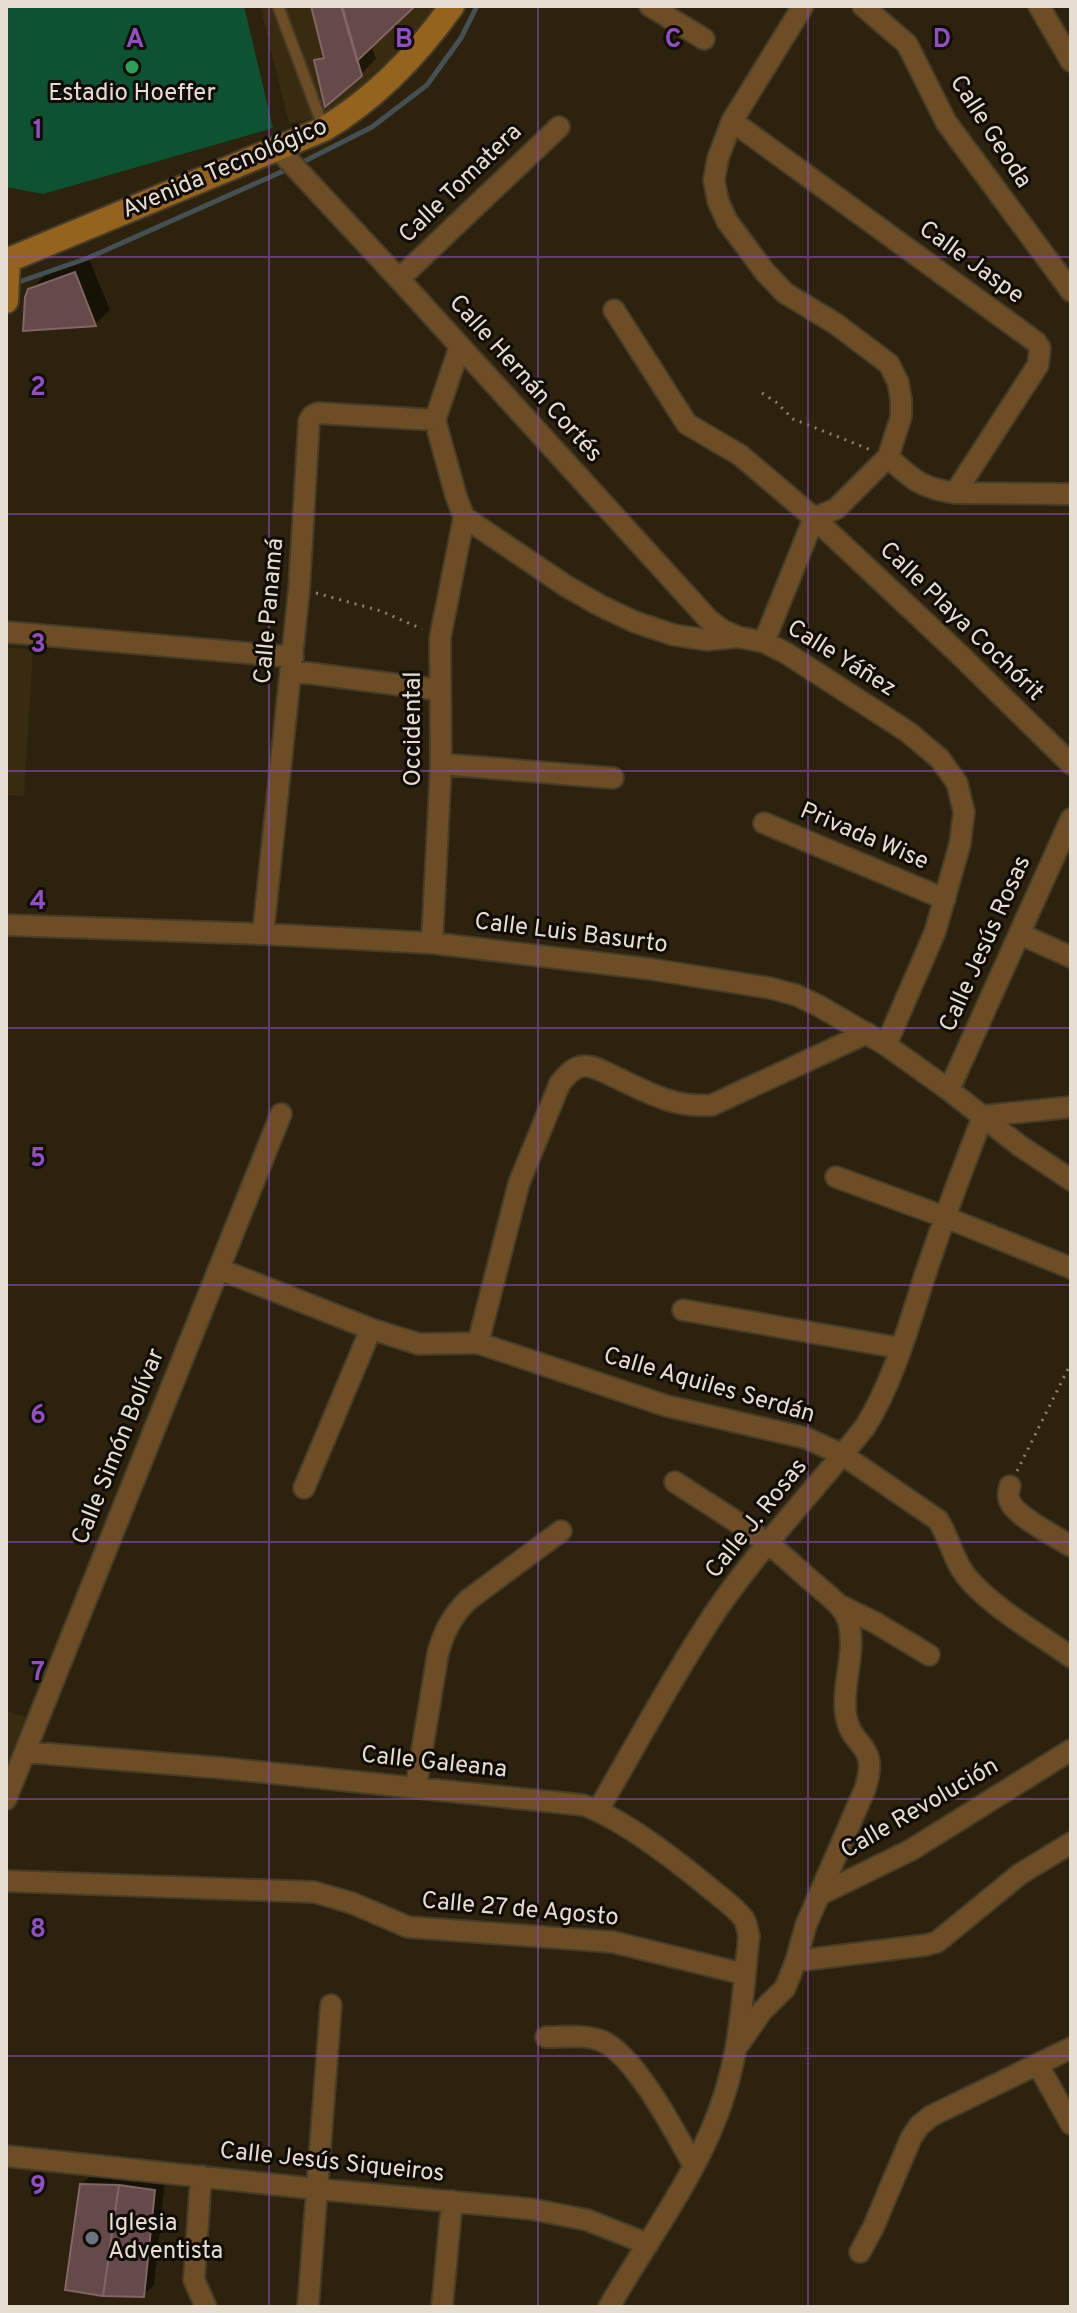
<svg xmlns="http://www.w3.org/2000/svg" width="1077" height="2313" font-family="Overpass,sans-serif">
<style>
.built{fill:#392b0f}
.green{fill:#0d5331}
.shadow{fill:#0007}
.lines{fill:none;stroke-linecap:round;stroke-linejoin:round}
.stream{stroke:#455053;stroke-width:5}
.building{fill:#654a49;stroke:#826564;stroke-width:2}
.lane-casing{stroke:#463c28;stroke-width:14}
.street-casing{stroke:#463c28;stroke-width:24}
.secondary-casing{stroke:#463c28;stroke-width:28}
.path{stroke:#8c8473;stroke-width:3;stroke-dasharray:2 6;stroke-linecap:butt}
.lane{stroke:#6c4d26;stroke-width:10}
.street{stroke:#6c4d26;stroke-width:20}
.secondary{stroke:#94631e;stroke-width:24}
.grid{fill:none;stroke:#9050c3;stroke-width:2;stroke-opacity:0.55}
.leisure-dot{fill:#2e9e5b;stroke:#110c05;stroke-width:3}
.worship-dot{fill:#6b7280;stroke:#110c05;stroke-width:3}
.labels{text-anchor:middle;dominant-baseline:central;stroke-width:6;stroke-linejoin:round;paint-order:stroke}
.poi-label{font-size:24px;fill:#e5ded1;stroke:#110c05}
.street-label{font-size:24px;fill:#e5ded1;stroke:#110c05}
.grid-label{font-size:26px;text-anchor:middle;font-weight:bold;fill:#9050c3;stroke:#110c05;stroke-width:6;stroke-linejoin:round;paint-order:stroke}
</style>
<rect width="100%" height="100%" fill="#2c220d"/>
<path class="built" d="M260 6H436L401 49 329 114 289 124Z
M6 648 33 649 24 796 6 795Z
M6 1711 26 1717 6 1765Z"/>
<path class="green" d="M6 6H244L273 128 43 194 6 187Z"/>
<path class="shadow" d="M313 6H412L371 45 376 59 361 74 316 61 325 52Z
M89 259 110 310 95 324 25 329 30 290 45 275Z
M96 2170 165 2180 154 2285 143 2295 82 2184Z"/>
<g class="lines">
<path class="stream" d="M297 165 372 127 427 85 461 38 477 6
M13 284 88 258 288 169"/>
</g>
<path class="building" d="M311 6H342L362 76 325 107 314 60 324 58Z
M341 6H415L357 61Z
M75 272 96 326 23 331 25 297 28 289Z
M80 2184 119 2185 103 2296 65 2290Z
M119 2185 155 2190 144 2297 103 2296Z"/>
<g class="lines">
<defs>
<path id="lane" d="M278 6 324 129"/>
<path id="street" d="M650 6 704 39
M803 6 732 121 718 158 714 180 718 201 727 221 765 272 785 293 836 324 889 364 898 382 901 399V417L888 457 836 509 814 518
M863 6 907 44 946 122 1071 291
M1039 6 1071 61
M732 121 1036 342 1040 348 1038 365 955 493
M278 149 399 279 709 620 722 630 738 637
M399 279 559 127
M614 310 687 424 740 455 814 518 959 654 1071 764
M460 346 435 420 456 496 464 517 566 586 601 606 635 622 674 635 707 640 738 637 764 642 786 653 908 732 940 759 957 783 964 812 960 844 935 932 886 1045
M888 457C913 480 921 488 955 493L1071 494
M6 632 293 657
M764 642 814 518
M292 671 440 690
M441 764 613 778
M764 823 945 899
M6 925 263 934 432 943 650 969 770 988 796 995 819 1006 886 1045 949 1090 1020 1146 1071 1180
M263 934 299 590 309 421 312 416 318 413 435 420
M1020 934 1071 957
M432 943 441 764 440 638 464 517
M949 1090 1071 819
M836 1177 945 1217 1071 1268
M219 1269 371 1329 419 1344 478 1343 667 1406 806 1438 843 1455 938 1520C949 1537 954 1562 966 1576 991 1607 1039 1634 1071 1657
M683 1310 900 1348
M478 1343 519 1183 560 1083C567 1075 574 1066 585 1066 595 1066 606 1073 615 1077 649 1093 674 1108 712 1105L867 1033
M675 1482C705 1502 737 1521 767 1543 784 1555 798 1570 814 1583 827 1595 845 1606 849 1624 856 1655 841 1686 846 1716 852 1750 880 1742 865 1789L806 1925 796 1961 785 1988 762 2011 739 2044
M1010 1486C1008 1493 1007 1499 1012 1505 1020 1518 1056 1537 1071 1546
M304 1488 371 1329
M841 1606 876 1623 929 1655
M25 1752 222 1768 583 1805C624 1819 678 1862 712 1890 723 1899 735 1907 744 1919 747 1924 747 1930 749 1936 743 1989 741 2042 725 2093 701 2171 649 2237 609 2307
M416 1787 438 1653C444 1631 452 1616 468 1600L561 1531
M6 1799 281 1114
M598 1810C637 1744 673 1675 716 1611 761 1546 816 1488 865 1427 893 1382 908 1328 924 1278 942 1224 962 1170 983 1116L1071 1107
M6 1881 314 1892 352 1903 408 1927 613 1942 744 1974
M821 1894 911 1850 1071 1750
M796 1961 926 1945 937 1942 1020 1874 1071 1843
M546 2037C564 2037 585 2034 602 2041 636 2056 676 2134 694 2166
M1038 2065 1071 2124
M6 2156 317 2189 531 2209 587 2220 648 2244
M201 2176 194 2280 206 2307
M860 2252 873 2228 911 2138 919 2126 931 2116 1071 2048
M308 2307 331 2005
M442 2307 452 2201"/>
<path id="secondary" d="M6 261 324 129C376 98 417 55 452 6
M6 301 8 260"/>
</defs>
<use href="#lane" class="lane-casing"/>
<use href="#street" class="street-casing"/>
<use href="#secondary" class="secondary-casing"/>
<path class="path" d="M762 393 776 402 793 419 871 450
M316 593 381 611 422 629
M1017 1471 1071 1363"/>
<use href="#lane" class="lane"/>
<use href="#street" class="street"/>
<use href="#secondary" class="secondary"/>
</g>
<path class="grid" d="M269 6V2307M538 6V2307M808 6V2307M6 257H1071M6 514H1071M6 771H1071M6 1028H1071M6 1285H1071M6 1542H1071M6 1799H1071M6 2056H1071"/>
<circle class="leisure-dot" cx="132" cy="67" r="8"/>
<circle class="worship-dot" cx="92" cy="2238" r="8"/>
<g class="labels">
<g class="poi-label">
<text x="132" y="94">Estadio Hoeffer</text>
<text x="108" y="2224" text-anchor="start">Iglesia<tspan x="108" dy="28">Adventista</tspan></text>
</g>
<g class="street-label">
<text transform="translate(990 132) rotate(57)">Calle Geoda</text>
<text transform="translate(225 169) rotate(-23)">Avenida Tecnológico</text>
<text transform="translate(461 184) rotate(-44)">Calle Tomatera</text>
<text transform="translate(971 263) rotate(36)">Calle Jaspe</text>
<text transform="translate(525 379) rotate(48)">Calle Hernán Cortés</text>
<text transform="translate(270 611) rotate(-85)">Calle Panamá</text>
<text transform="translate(961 622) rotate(44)">Calle Playa Cochórit</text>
<text transform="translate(841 659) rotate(32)">Calle Yáñez</text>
<text transform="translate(414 729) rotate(-90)">Occidental</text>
<text transform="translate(864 837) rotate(23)">Privada Wise</text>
<text transform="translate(571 934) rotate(7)">Calle Luis Basurto</text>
<text transform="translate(986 944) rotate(-66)">Calle Jesús Rosas</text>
<text transform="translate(709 1386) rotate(16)">Calle Aquiles Serdán</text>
<text transform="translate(119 1447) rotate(-68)">Calle Simón Bolívar</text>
<text transform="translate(757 1519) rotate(-51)">Calle J. Rosas</text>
<text transform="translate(434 1763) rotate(6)">Calle Galeana</text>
<text transform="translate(920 1809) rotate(-30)">Calle Revolución</text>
<text transform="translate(520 1910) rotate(5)">Calle 27 de Agosto</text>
<text transform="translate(332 2163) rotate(6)">Calle Jesús Siqueiros</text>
</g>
</g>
<g class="grid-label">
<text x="135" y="47">A</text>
<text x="404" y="47">B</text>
<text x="673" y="47">C</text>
<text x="942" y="47">D</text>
<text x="38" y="138">1</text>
<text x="38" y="395">2</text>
<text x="38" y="652">3</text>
<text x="38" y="909">4</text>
<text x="38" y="1166">5</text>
<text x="38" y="1423">6</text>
<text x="38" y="1680">7</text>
<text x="38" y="1937">8</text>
<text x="38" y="2194">9</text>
</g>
<rect width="1077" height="2313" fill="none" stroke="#e5ded1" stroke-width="16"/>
</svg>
